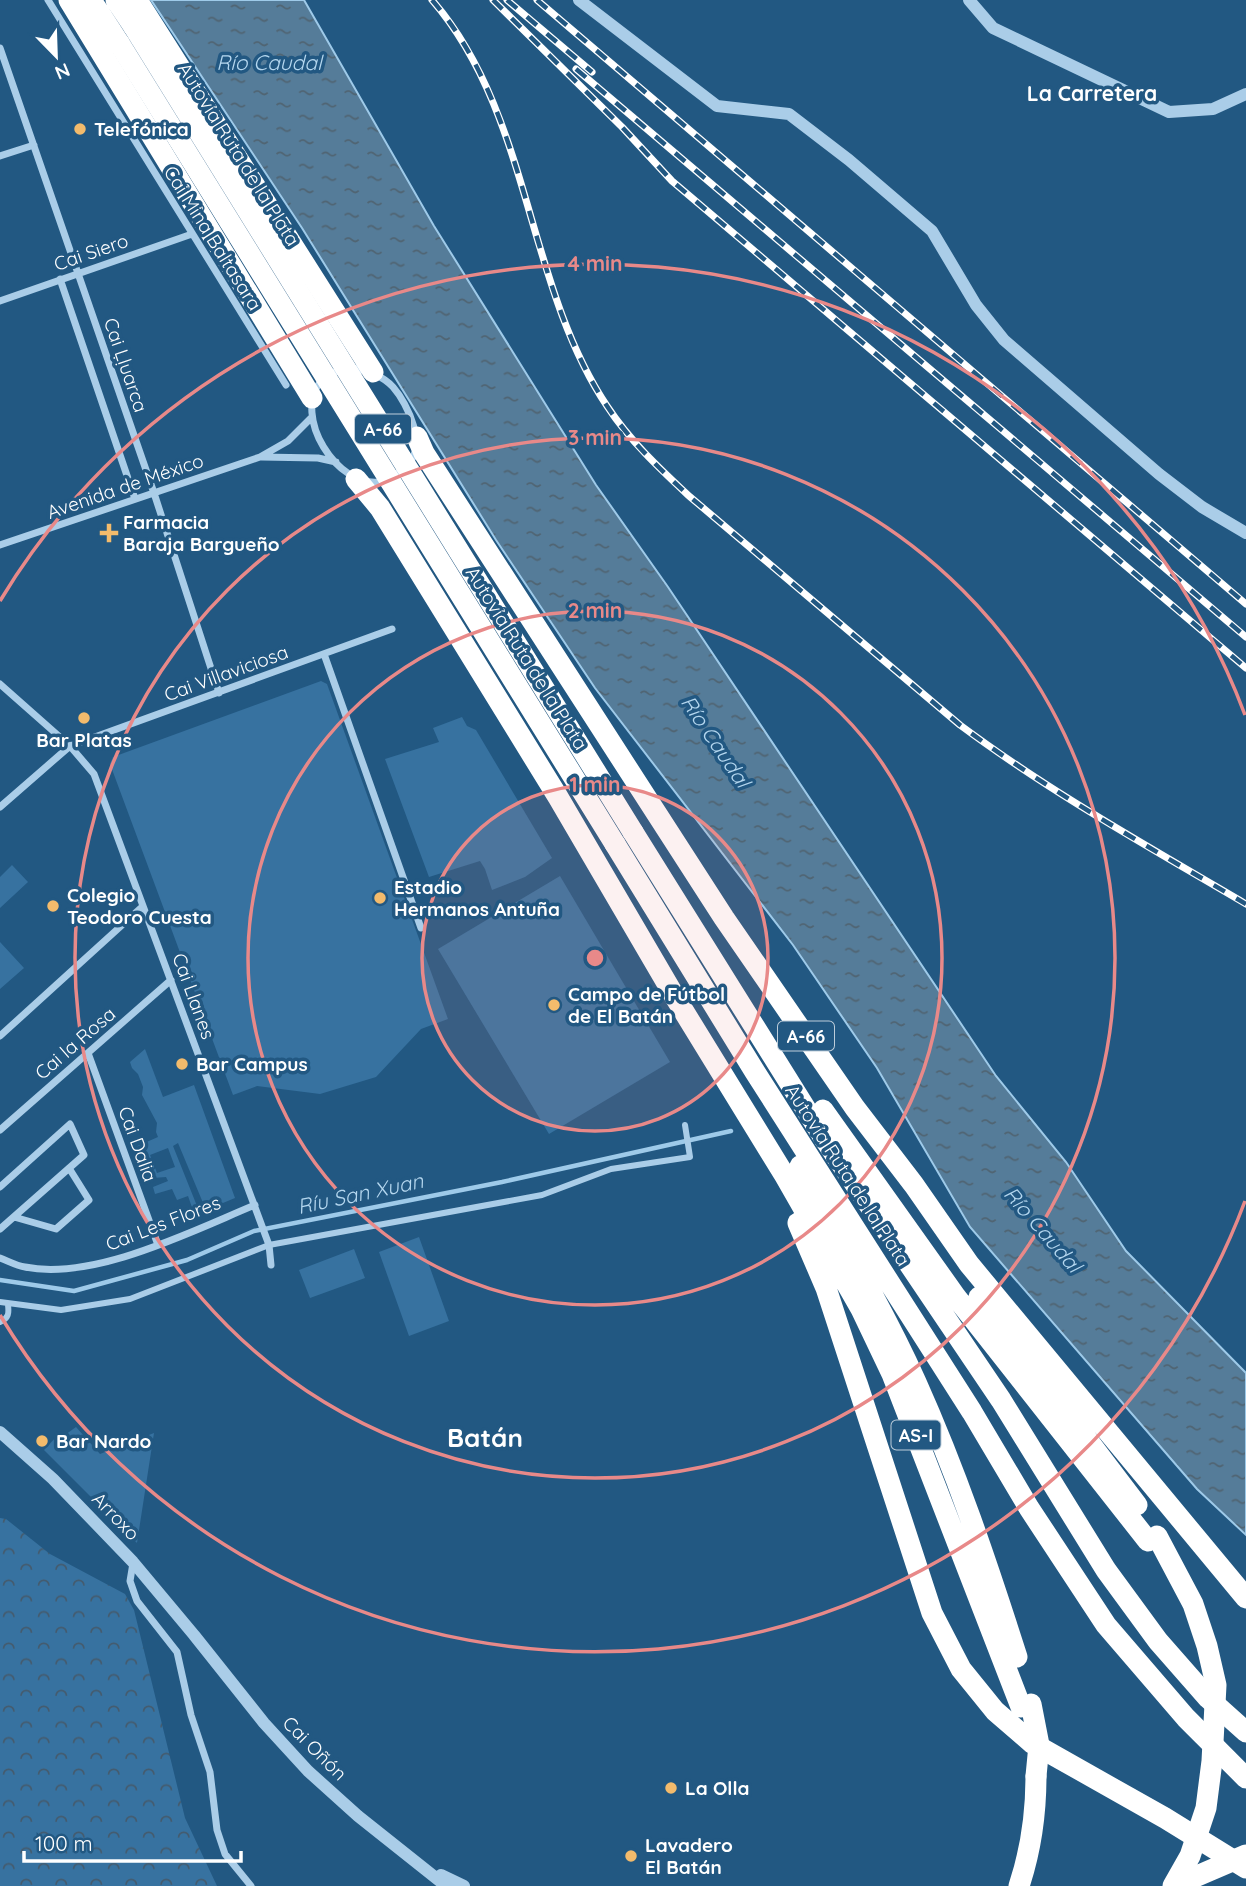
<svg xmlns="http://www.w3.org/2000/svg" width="1246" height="1886" font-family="Quicksand,sans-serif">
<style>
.green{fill:#3772a0;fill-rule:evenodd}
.forest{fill:url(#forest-crowns)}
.water{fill:url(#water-ripples);stroke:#9ecae9;stroke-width:2}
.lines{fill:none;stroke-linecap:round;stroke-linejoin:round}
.stream{stroke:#9ecae9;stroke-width:4.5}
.pedestrian{stroke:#aacde8;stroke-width:6}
.minor{stroke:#aacde8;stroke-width:7}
.tertiary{stroke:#aacde8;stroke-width:12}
.motorway{stroke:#fff;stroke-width:21}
.rail-casing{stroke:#fff;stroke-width:7}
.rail{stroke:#225882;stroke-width:4.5;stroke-dasharray:13;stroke-linecap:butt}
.motorway-bridge{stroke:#fff;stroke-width:21}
.ring{fill:none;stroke:#e88989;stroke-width:3.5}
.poi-dot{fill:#f3bb6c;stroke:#225882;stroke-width:2.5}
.labels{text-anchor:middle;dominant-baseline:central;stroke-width:7;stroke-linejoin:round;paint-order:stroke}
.shield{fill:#225882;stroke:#bdcdda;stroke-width:2}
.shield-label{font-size:18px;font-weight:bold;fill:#fff}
.poi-label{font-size:19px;font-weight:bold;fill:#fff;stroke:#225882;text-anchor:start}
.street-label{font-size:19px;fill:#fff;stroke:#225882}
.water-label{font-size:21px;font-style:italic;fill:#b5d7ef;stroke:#225882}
.neighbourhood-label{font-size:21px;font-weight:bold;fill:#fff;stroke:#225882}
.district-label{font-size:26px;font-weight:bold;fill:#fff;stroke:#225882}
.centre{fill:#e88989;stroke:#225882;stroke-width:3.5}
.ring-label{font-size:21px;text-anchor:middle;font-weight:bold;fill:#e88989;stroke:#225882;stroke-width:7;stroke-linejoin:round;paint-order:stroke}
</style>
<defs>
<pattern id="forest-crowns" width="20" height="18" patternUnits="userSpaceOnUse" patternTransform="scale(1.75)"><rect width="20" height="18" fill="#3772a0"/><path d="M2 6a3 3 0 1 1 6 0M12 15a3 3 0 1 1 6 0" fill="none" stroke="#445b6e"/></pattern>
<pattern id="water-ripples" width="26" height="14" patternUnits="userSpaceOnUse" patternTransform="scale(1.75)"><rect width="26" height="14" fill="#557c99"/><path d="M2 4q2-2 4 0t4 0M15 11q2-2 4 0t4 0" fill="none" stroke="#506472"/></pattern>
</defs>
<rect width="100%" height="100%" fill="#225882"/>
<path class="green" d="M321 681 327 684 448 1019 421 1029 376 1077 320 1094 257 1086 233 1095 110 764 113 757Z
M462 717 467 726 476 730 552 858 525 877 492 890 485 869 480 861 429 877 385 759 439 742 433 728Z
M12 865 28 882 0 908V877Z
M560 876 670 1062 549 1134 438 949Z
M0 942 24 968 0 989Z
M145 1049 163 1097 194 1085 235 1198 206 1210 178 1143 173 1146 199 1211 194 1213 188 1196 177 1200 172 1189 155 1194 153 1187 168 1181 166 1177 153 1178 151 1175 147 1176 135 1147 158 1137 156 1132 157 1123 142 1095 143 1087 138 1074 132 1068 130 1062ZM168 1148 175 1167 157 1173 150 1155Z
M419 1237 449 1321 409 1336 379 1252Z
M354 1249 365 1278 310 1298 299 1270Z
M76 1427 100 1454 154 1433 137 1543 44 1450 57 1436 65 1435Z"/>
<path class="forest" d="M0 1518 6 1519 50 1554 125 1594 134 1610 185 1818 217 1886H0Z"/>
<path class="water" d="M151 0H304L434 226 596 485 668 587 996 1076 1066 1162 1126 1251 1246 1373V1535L1197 1489 970 1227 877 1068 793 945 595 688 496 540 302 228Z"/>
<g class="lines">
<path class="stream" d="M0 1280 74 1291 187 1260 254 1231 502 1182 731 1131"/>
<path class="pedestrian" d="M0 1302 61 1310 130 1299 269 1245 542 1195 611 1169 690 1157 685 1125
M0 1322C9 1318 9 1313 8 1305"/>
<path class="minor" d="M48 0 286 385
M0 48 154 493 219 693
M0 156 34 145
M60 279 135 499
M0 301 192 234
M350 367C366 371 381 374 393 387 408 404 428 447 407 465 400 472 390 480 380 482 337 488 292 416 321 381 327 373 341 370 350 367Z
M261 457 318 458 336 462
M0 545 260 457 288 441 311 418
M324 654 421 928
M0 684 70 746 94 774 269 1245 271 1265
M0 807 70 746 392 629
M0 1036 143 906
M88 1053 158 1245
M0 1130 171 980
M0 1187 70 1124 84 1155 0 1229
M14 1217 56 1229 89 1200 69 1168
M0 1258C8 1261 17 1266 25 1267 94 1281 192 1231 255 1205
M133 1563 130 1581 137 1601 177 1652 191 1715 210 1772 217 1830 225 1854 251 1886"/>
<path class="tertiary" d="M579 0 717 106 789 114 849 160 932 231 976 305 1004 340 1159 474 1202 507 1246 533
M969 0 993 28 1169 112 1213 109 1246 94
M0 1432 53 1479 133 1562 194 1635 264 1723 308 1771 358 1816 446 1886
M441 1875 464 1886"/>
<path class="motorway" d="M69 0 312 398
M91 0 119 43
M116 0 134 27
M137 0 373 372
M417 437 424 453 724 918 855 1108 914 1185 969 1264 1246 1598
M356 479 380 508 558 797 675 997 785 1176 861 1309 892 1374 1021 1707
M633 832 824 1138 1001 1400 1106 1570 1158 1641 1208 1698 1246 1732
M615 844 755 1072 972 1412 1029 1508 1106 1625 1186 1718 1246 1778
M823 1110 956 1297 1148 1541
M800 1166C840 1237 882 1307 916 1382 956 1471 987 1563 1017 1657
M798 1223 826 1288 932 1613 961 1669 995 1711 1032 1743 1165 1818 1246 1868
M979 1297 1137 1505
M1019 1886C1031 1850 1036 1814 1036 1776"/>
<defs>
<path id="rail" d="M432 0C531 114 525 283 607 406 630 441 659 468 689 496L960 725C1050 792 1149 847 1246 904
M493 0 622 127 672 181 1246 668
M507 0 592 72
M537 0 1246 604
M576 69 1246 637"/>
</defs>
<use href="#rail" class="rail-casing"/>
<use href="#rail" class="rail"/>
<path class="motorway-bridge" d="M134 27 633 832
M119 43 615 844
M1157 1536 1193 1604 1207 1646 1216 1685 1212 1761 1206 1808 1190 1856 1173 1886
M1031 1704 1039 1745 1036 1776
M1174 1886 1246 1855"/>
</g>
<circle cx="595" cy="958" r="173" fill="#e88989" fill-opacity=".12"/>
<g class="ring">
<circle cx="595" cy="958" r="173"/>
<circle cx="595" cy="958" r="347"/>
<circle cx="595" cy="958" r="520"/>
<path d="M1245 1201A694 694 0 0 1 0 1315M0 601A694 694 0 0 1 1245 715"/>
</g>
<g class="poi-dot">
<circle cx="80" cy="129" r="7"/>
<path d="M105.5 522.5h7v7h7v7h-7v7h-7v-7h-7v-7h7z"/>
<circle cx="84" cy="718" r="7"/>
<circle cx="380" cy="898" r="7"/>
<circle cx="53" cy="906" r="7"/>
<circle cx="554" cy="1005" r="7"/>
<circle cx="182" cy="1064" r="7"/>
<circle cx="42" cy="1441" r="7"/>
<circle cx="671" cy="1788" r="7"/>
<circle cx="631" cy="1856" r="7"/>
</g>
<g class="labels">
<g class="shield">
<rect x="355" y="414.5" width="56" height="29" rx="5"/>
<rect x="778" y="1021.5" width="56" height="29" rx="5"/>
<rect x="891.5" y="1420.5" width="49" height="29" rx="5"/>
</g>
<g class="shield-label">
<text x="383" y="429">A-66</text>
<text x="806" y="1036">A-66</text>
<text x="916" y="1435">AS-I</text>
</g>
<g class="poi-label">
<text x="94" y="129">Telefónica</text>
<text x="123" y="522">Farmacia<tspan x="123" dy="22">Baraja Bargueño</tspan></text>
<text x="84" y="740" text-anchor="middle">Bar Platas</text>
<text x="394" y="887">Estadio<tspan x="394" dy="22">Hermanos Antuña</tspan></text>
<text x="67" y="895">Colegio<tspan x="67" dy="22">Teodoro Cuesta</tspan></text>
<text x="568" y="994">Campo de Fútbol<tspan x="568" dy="22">de El Batán</tspan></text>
<text x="196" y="1064">Bar Campus</text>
<text x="56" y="1441">Bar Nardo</text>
<text x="685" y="1788">La Olla</text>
<text x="645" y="1845">Lavadero<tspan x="645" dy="22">El Batán</tspan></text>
</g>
<g class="street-label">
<text transform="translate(239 154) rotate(58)">Autovía Ruta de la Plata</text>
<text transform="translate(213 238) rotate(58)">Cai Mina Baltasara</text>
<text transform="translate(91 252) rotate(-19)">Cai Siero</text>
<text transform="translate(126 365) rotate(71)">Cai Ḷḷuarca</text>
<text transform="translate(125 486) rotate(-19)">Avenida de México</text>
<text transform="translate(527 658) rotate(58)">Autovía Ruta de la Plata</text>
<text transform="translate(226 673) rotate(-20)">Cai Villaviciosa</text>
<text transform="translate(194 996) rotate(70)">Cai Llanes</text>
<text transform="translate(75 1043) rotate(-41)">Cai la Rosa</text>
<text transform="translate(138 1144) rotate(70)">Cai Dalia</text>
<text transform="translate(848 1175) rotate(57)">Autovía Ruta de la Plata</text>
<text transform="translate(163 1223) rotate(-21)">Cai Les Flores</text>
<text transform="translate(116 1516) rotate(46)">Arroxo</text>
<text transform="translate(315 1748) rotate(45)">Cai Oñón</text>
</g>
<g class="water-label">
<text x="269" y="62">Río Caudal</text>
<text transform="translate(716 741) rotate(56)">Río Caudal</text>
<text transform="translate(360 1193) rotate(-12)">Ríu San Xuan</text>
<text transform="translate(1043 1229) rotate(49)">Río Caudal</text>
</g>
<g class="neighbourhood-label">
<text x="1092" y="93">La Carretera</text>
</g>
<g class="district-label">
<text x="485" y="1437">Batán</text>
</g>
</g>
<circle cx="595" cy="958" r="10" class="centre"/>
<g class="ring-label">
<text x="595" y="271">4 min</text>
<text x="595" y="445">3 min</text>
<text x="595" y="618">2 min</text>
<text x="595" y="792">1 min</text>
</g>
<g transform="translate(56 56) rotate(157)" stroke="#225882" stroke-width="5" paint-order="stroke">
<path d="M0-5L12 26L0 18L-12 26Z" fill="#ffffff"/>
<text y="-10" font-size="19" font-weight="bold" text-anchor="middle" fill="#ffffff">N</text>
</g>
<path d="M24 1851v10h217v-10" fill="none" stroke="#ffffff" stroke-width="3.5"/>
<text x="35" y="1851" font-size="21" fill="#ffffff" stroke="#225882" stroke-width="5" paint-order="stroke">100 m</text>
</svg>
